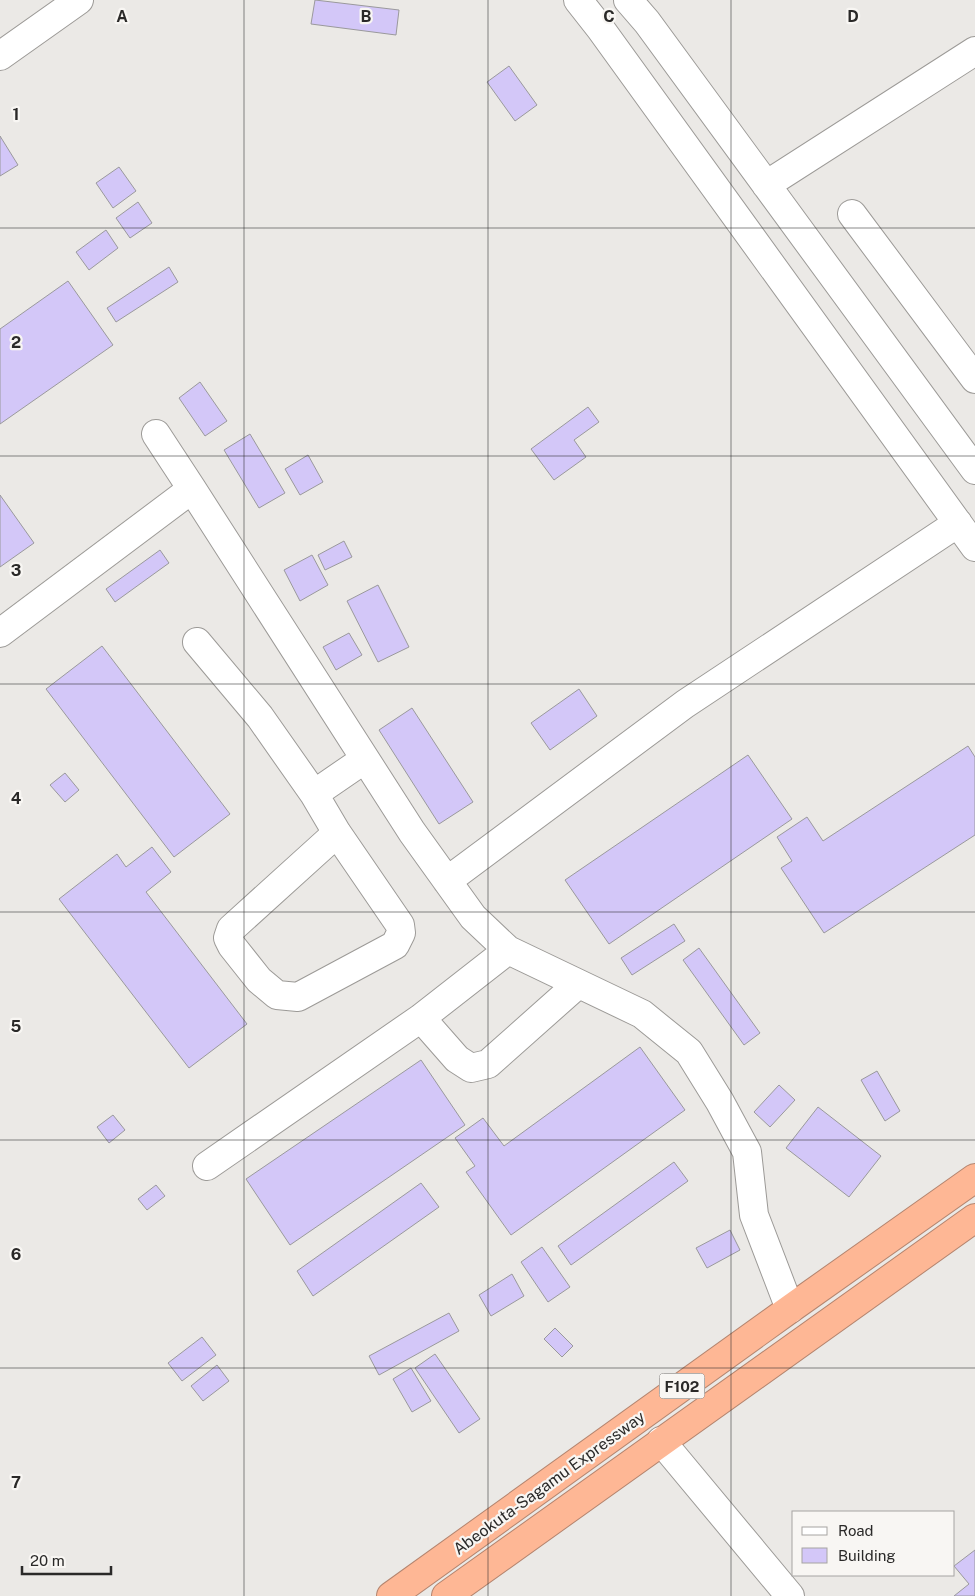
<svg xmlns="http://www.w3.org/2000/svg" width="975" height="1596" font-family="'Public Sans',sans-serif">
<style>
.building{fill:#d3c7f8;stroke:#9a999c}
.lines{fill:none;stroke-linecap:round;stroke-linejoin:round}
.minor-casing{stroke:#9c9a97;stroke-width:30}
.highway-casing{stroke:#b4856f;stroke-width:30}
.minor{stroke:#fff;stroke-width:28}
.highway{stroke:#feb795;stroke-width:28}
.grid{fill:none;stroke:#2a2928;stroke-width:1;stroke-opacity:0.55}
.labels{text-anchor:middle;dominant-baseline:central;stroke-width:4.5;stroke-linejoin:round;paint-order:stroke}
.shield{fill:#f8f6f3;stroke:#686665;stroke-width:1}
.shield-label{font-size:15px;font-weight:bold;fill:#2a2928}
.street-label{font-size:16px;fill:#2a2928;stroke:#f8f6f3}
.grid-label{font-size:16px;text-anchor:middle;font-weight:bold;fill:#2a2928;stroke:#f8f6f3;stroke-width:4.5;stroke-linejoin:round;paint-order:stroke}
</style>
<rect width="100%" height="100%" fill="#ebe9e6"/>
<path class="building" d="M315 0 399 10 396 35 311 24Z
M509 66 537 105 515 121 487 82Z
M0 136 18 165 0 176Z
M119 167 136 191 113 208 96 183Z
M138 202 152 223 130 238 116 218Z
M106 230 118 248 89 270 76 252Z
M169 267 178 282 116 322 107 308Z
M68 281 113 345 0 424V329Z
M200 382 227 421 205 436 179 398Z
M588 407 599 422 574 440 586 457 554 480 531 449Z
M250 434 285 493 259 508 224 450Z
M308 455 323 482 300 495 285 469Z
M0 495 34 543 0 567Z
M344 541 352 557 325 570 318 555Z
M160 550 169 563 115 602 106 589Z
M312 555 328 585 300 601 284 570Z
M378 585 409 647 378 662 347 601Z
M349 633 362 655 336 670 323 647Z
M102 646 230 814 174 857 46 689Z
M579 689 597 716 550 750 531 723Z
M412 708 473 802 439 824 379 730Z
M968 746 975 757V835L824 933 781 868 792 861 777 837 807 817 823 841Z
M748 755 792 819 609 944 565 880Z
M65 773 79 790 65 802 50 785Z
M152 847 171 872 146 892 247 1024 189 1068 59 899 117 854 126 867Z
M674 924 685 941 632 975 621 958Z
M699 948 760 1033 744 1045 683 960Z
M640 1047 685 1110 511 1235 466 1172 475 1166 455 1138 483 1118 504 1146Z
M421 1060 465 1125 290 1245 246 1179Z
M877 1071 900 1111 885 1121 861 1080Z
M779 1085 795 1100 770 1127 754 1112Z
M818 1107 881 1156 849 1197 786 1148Z
M113 1115 125 1130 109 1143 97 1127Z
M674 1162 688 1181 571 1265 558 1246Z
M421 1183 439 1207 313 1296 297 1271Z
M156 1185 165 1196 147 1210 138 1199Z
M730 1230 740 1250 707 1268 696 1248Z
M542 1247 570 1287 548 1302 521 1262Z
M512 1274 524 1296 491 1316 479 1295Z
M449 1313 459 1331 379 1375 369 1356Z
M555 1328 573 1346 562 1357 544 1339Z
M202 1337 216 1355 182 1381 168 1363Z
M435 1354 480 1419 459 1433 415 1368Z
M217 1365 229 1381 203 1401 191 1386Z
M411 1368 431 1401 412 1412 393 1379Z
M975 1550V1596H954L969 1584 954 1566Z"/>
<g class="lines">
<defs>
<path id="minor" d="M578 0 600 28 975 547
M628 0 647 22 975 470
M0 56 79 0
M766 185 975 51
M852 214 975 379
M156 434 192 489 412 832 473 917 508 950 642 1014 689 1052 720 1102 747 1152 754 1215 790 1309
M0 633 192 489
M197 642 260 717 314 794
M337 833 231 929 228 938 232 946 259 980 277 995 298 997 395 945 401 933 400 925 337 833 314 794 365 759
M447 881 685 704 958 523
M421 1018 457 1059 471 1068 488 1064 578 984
M207 1166 421 1018 508 950
M661 1441 790 1596"/>
<path id="highway" d="M391 1596 790 1309 975 1178
M446 1596 975 1218"/>
</defs>
<use href="#minor" class="minor-casing"/>
<use href="#highway" class="highway-casing"/>
<use href="#minor" class="minor"/>
<use href="#highway" class="highway"/>
</g>
<path class="grid" d="M244 0V1596M488 0V1596M731 0V1596M0 228H975M0 456H975M0 684H975M0 912H975M0 1140H975M0 1368H975"/>
<g class="labels">
<rect class="shield" x="659.5" y="1373.5" width="45" height="25" rx="4"/>
<g class="shield-label">
<text x="682" y="1386">F102</text>
</g>
<g class="street-label">
<text transform="translate(549 1483) rotate(-36)">Abeokuta-Sagamu Expressway</text>
</g>
</g>
<g class="grid-label">
<text x="122" y="22">A</text>
<text x="366" y="22">B</text>
<text x="609" y="22">C</text>
<text x="853" y="22">D</text>
<text x="16" y="120">1</text>
<text x="16" y="348">2</text>
<text x="16" y="576">3</text>
<text x="16" y="804">4</text>
<text x="16" y="1032">5</text>
<text x="16" y="1260">6</text>
<text x="16" y="1488">7</text>
</g>
<rect x="792" y="1511" width="162" height="65" fill="#f8f6f3" stroke="#a6a4a2"/>
<rect x="802" y="1527" width="25" height="8" fill="#ffffff" stroke="#a6a4a2"/>
<text x="838" y="1536" font-size="15" fill="#2a2928">Road</text>
<rect x="802" y="1548" width="25" height="15" fill="#d3c7f8" stroke="#a6a4a2"/>
<text x="838" y="1561" font-size="15" fill="#2a2928">Building</text>
<path d="M22 1566v8h89v-8" fill="none" stroke="#2a2928" stroke-width="2.5"/>
<text x="30" y="1566" font-size="15" fill="#2a2928" stroke="#f8f6f3" stroke-width="4" paint-order="stroke">20 m</text>
</svg>
